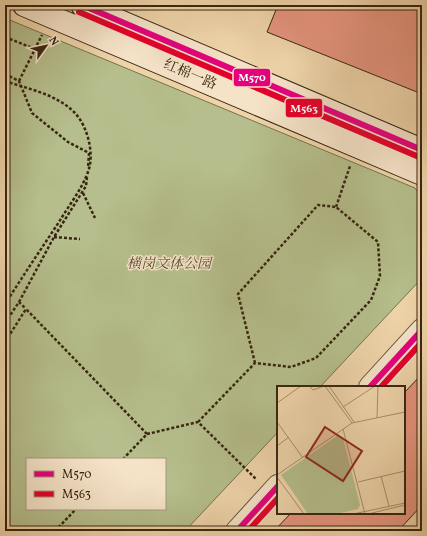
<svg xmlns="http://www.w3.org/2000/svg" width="427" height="536" font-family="Vollkorn,'Noto Serif SC',serif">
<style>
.green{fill:#b5be8c;stroke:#76724e;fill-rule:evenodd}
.building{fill:#e6957f;stroke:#382611}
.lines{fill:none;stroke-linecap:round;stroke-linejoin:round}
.tertiary-casing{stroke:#665237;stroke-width:24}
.secondary-casing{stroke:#382611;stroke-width:24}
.path{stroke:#382611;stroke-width:2.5;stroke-dasharray:3 2;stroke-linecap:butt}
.tertiary{stroke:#f5e3c8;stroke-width:22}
.secondary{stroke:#f5e3c8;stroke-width:22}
.bus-1-casing{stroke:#f5e3c8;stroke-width:9}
.bus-2-casing{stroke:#f5e3c8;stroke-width:9}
.bus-1{stroke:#e5007d;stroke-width:6}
.bus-2{stroke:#e4002b;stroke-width:6}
.labels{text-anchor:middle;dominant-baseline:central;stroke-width:3;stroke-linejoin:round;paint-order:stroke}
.street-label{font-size:14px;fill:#382611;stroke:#f5e3c8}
.park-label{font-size:14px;font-style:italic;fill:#574c30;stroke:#f5e3c8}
.inset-road{fill:none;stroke:#a68e6d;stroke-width:1}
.view{fill:#8f2418;fill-opacity:0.15;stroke:#8f2418;stroke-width:2}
.inset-edge{fill:none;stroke:#382611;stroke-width:2}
.line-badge{stroke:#f5e3c8;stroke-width:1.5}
.badge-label{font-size:11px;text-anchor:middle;font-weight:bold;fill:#fff}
</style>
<rect width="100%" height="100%" fill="#efd4aa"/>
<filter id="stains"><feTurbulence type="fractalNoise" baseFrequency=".005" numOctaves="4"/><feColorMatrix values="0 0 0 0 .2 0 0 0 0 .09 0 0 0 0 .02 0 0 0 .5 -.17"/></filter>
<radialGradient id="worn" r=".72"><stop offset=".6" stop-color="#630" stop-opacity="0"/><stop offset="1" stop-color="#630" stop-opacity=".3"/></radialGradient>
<path class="green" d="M5 18 415 188 422 198V278L320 387H278V432L185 531H5ZM27 459H165V509H27Z"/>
<path class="building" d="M278 5H422V94L267 32Z
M422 374V505L398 531H274L291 513H404V393Z"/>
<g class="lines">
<defs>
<path id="tertiary" d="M370 387 422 330
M237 531 278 486"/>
<path id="secondary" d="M24 5 422 174
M82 5 422 150"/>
</defs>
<use href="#tertiary" class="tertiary-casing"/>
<use href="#secondary" class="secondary-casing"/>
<path class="path" d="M5 37 35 49
M5 74 19 81 32 113 68 142 89 153 88 168
M5 81C28 89 56 94 74 112 87 125 94 151 89 169 83 188 69 205 59 222 41 249 23 276 5 304
M19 81 42 35
M83 193 95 218
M336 207 350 166
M54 237 80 239
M19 302 54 237 86 186 87 177
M5 323 19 302 26 309
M5 342 26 309 147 434 123 459
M198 422 255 363 291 367 316 358 371 300 380 276 378 242 336 207 318 205 238 294 255 363
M147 434 198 422 256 479
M55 531 76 509"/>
<use href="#tertiary" class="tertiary"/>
<use href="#secondary" class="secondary"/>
<defs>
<path id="bus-1" d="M82 5 422 150
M370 387 422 330
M237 531 278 486"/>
<path id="bus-2" d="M79 12 419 157
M381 387 422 342
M248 531 278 498"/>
</defs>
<use href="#bus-1" class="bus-1-casing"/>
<use href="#bus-2" class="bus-2-casing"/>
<use href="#bus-1" class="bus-1"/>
<use href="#bus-2" class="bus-2"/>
</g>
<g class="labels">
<g class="street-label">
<text transform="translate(190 75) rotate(23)">红棉一路</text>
</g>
<g class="park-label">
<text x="169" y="264">横岗文体公园</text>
</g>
</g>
<g transform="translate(277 386)">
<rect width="128" height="128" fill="#efd4aa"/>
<path d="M60 50 66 52 83 119 81 123 59 128H31L4 89Z" fill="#b5be8c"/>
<path class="inset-road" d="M32 0 36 4 47 0M48 0 75 37M52 0 77 36M0 17 24 0M66 21 98 0M100 32 101 0M0 36 26 72M66 43 88 128M0 60 12 51M0 89 75 37 128 26M104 90 112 120M0 91 27 128M81 96 128 85M76 128 128 117M91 128 128 119"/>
<path class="view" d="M48 41 85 65 66 95 29 71Z"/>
<rect width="128" height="128" class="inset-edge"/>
</g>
<g class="line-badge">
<rect x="233" y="68" width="38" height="19" rx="4" fill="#e5007d"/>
<rect x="285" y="98" width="38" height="20" rx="4" fill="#e4002b"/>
</g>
<g class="badge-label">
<text x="252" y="81">M570</text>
<text x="304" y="112">M563</text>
</g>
<rect width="427" height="536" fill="none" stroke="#efd4aa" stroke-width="20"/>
<rect x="6" y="6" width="415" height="524" fill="none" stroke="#382611" stroke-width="2"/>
<rect x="10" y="10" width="407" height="516" fill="none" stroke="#382611"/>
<rect x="26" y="458" width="140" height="52" fill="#f5e3c8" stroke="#a9977f"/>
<rect x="34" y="471" width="20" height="6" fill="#e5007d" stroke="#a9977f"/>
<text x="62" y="478" font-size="12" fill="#382611">M570</text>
<rect x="34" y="491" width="20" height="6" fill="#e4002b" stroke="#a9977f"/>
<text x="62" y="498" font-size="12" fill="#382611">M563</text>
<g transform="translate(46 46) rotate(57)" stroke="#f5e3c8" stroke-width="3" paint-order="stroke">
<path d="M0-3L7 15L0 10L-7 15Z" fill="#382611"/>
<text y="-6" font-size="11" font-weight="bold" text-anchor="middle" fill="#382611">N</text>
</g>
<rect width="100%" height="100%" filter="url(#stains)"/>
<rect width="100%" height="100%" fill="url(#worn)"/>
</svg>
